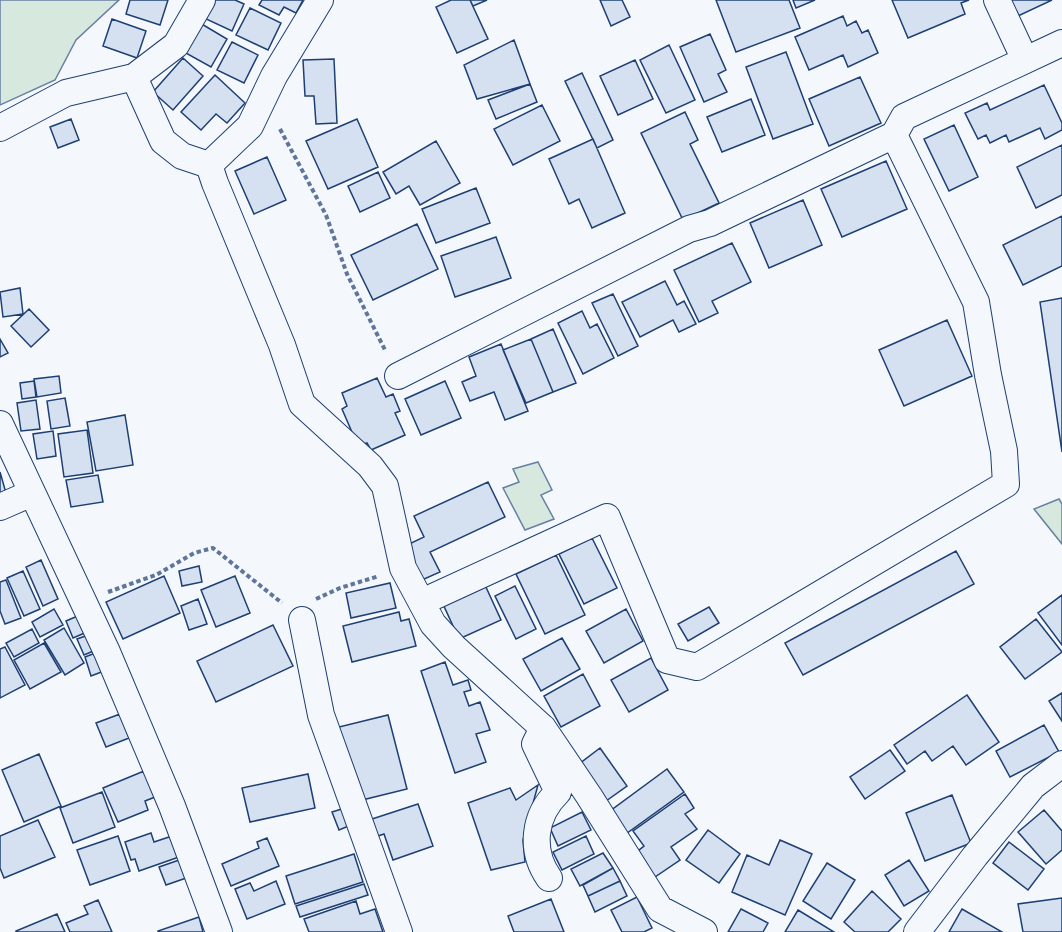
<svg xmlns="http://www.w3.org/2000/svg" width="1062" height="932" font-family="Commissioner,sans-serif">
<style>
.green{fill:#d7e8df;stroke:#687fa3;stroke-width:1.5}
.building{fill:#d5e0f0;stroke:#1d3f73;stroke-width:1.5}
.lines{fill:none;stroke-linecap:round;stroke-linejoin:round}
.minor-casing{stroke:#1d3f73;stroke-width:28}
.path{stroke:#5e769c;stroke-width:4;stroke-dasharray:4.5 3;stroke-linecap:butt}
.minor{stroke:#f4f7fb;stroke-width:26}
</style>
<rect width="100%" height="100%" fill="#f4f7fb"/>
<path class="green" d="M0 0H119L76 40 55 80 0 105Z
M538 462 552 490 541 495 554 519 525 530 503 488 519 482 513 469Z
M1059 499 1062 504V544L1034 509Z"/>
<path class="building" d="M130 0H168L160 25 126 14Z
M213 0H235L244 4 232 31 204 18Z
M262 0H303L296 13 284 7 279 15 259 5Z
M451 0H470L488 39 457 53 436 7Z
M470 0H487L473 6Z
M600 0H622L630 17 611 26Z
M716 0H789L800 28 736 52Z
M793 0H815L796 8Z
M892 0H969L961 3 965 14 908 38Z
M1011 0H1052L1018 16Z
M250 8 281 23 268 50 236 35Z
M843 16 847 26 856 21 862 33 868 30 878 53 848 67 843 55 809 70 795 37Z
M112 19 146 31 137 58 103 46Z
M200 23 227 39 211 67 184 52Z
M710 34 726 70 718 74 727 92 704 102 680 47Z
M514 40 530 84 477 99 464 65Z
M232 42 258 55 244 83 217 70Z
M669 45 695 100 666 113 640 60Z
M786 52 813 124 773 139 746 67Z
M183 58 203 76 173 110 153 92Z
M334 59 337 123 316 124 314 96H305L303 60Z
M635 60 653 99 618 115 600 76Z
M582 73 613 140 597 148 565 81Z
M215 75 245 103 227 123 216 114 201 130 181 112Z
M860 77 881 123 829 146 809 99Z
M530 84 537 102 496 119 488 100Z
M1044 85 1062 123V130L1045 139 1040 128 1009 142 1006 135 990 143 986 135 978 139 965 113 987 103 990 110Z
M751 99 765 135 722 152 707 117Z
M542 105 560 141 513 165 494 129Z
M685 112 698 140 690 144 719 203 683 220 641 133Z
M71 119 79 140 58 148 50 127Z
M357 119 378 167 328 189 306 141Z
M954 125 978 177 949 191 924 139Z
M593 139 625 213 592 228 579 199 569 204 549 159Z
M436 141 460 183 420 205 409 186 396 194 383 172Z
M1062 145V195L1036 208 1017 167Z
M267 157 286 200 254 214 235 171Z
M886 161 907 209 842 237 821 189Z
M378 172 390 198 360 212 348 186Z
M476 188 490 223 436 243 422 209Z
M803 200 822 245 769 268 750 223Z
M1062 216V266L1023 285 1003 245Z
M417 224 438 269 373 300 351 255Z
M496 237 511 278 455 297 441 256Z
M732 243 751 282 712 301 718 313 699 322 674 270Z
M665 281 677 305 684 301 696 324 679 332 673 320 640 337 622 302Z
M20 288 23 314 3 317 0 292Z
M613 294 638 346 618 356 592 303Z
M1062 298V452L1040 302Z
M29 309 49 330 31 347 11 326Z
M582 311 590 328 597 324 614 358 583 374 558 323Z
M947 320 972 376 904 406 879 350Z
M553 329 576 383 553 392 531 339Z
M0 339 8 353 0 357Z
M531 339 553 392 526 403 503 350Z
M501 344 528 411 505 420 494 392 470 401 462 382 476 376 469 357Z
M59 376 61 393 37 397 34 379Z
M377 378 386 397 393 394 400 411 395 413 405 435 371 450 367 443 358 446 342 409 347 406 342 393Z
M34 381 36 397 22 399 20 383Z
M445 381 461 418 421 435 405 399Z
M65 398 70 426 51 429 47 401Z
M36 400 40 429 21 431 17 403Z
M125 415 133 465 96 471 87 422Z
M87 430 93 473 64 477 58 434Z
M53 431 56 456 37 459 33 434Z
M0 472 6 493 0 495Z
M98 475 103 502 71 507 66 480Z
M488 482 505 517 430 552 440 572 422 580 405 546 424 537 414 516Z
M592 538 617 588 584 604 559 554Z
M956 551 974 584 803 675 785 643Z
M556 555 585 615 545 634 516 574Z
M41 560 58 599 43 606 26 567Z
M199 566 202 582 182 586 179 571Z
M23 571 40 609 24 616 7 578Z
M164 576 180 613 123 639 106 602Z
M235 576 250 613 216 627 201 590Z
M6 580 21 618 5 624 0 611V582Z
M390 583 396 608 351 618 346 593Z
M485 585 501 620 459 639 443 604Z
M515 586 536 629 516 639 495 596Z
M1062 595V645L1038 613Z
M198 599 207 624 189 630 181 606Z
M709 607 719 623 688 641 678 624Z
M54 609 63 625 40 637 32 622Z
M626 609 643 641 604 663 586 631Z
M399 612 401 621 409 619 416 646 352 662 343 626Z
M80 615 87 632 73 638 66 621Z
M1036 619 1062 652 1025 679 1000 647Z
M273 625 293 666 216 702 197 661Z
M64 628 84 663 65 675 44 640Z
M32 629 39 643 14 657 6 643Z
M91 634 98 649 84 655 77 639Z
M562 638 580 669 541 691 523 659Z
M44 643 61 672 30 689 14 660Z
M5 647 25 685 0 698V649Z
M98 652 104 671 91 676 85 657Z
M651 658 668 690 629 712 611 680Z
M445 662 453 685 468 680 471 690 464 692 469 706 480 702 490 730 476 734 486 762 455 773 421 671Z
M583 674 600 706 561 727 544 696Z
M1062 693V721L1049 701Z
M967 695 999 742 966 765 953 746 932 761 925 751 907 764 894 745Z
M120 714 129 738 106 747 96 723Z
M388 715 407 789 358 801 339 727Z
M1044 725 1059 752 1010 777 996 751Z
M600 748 627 786 606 801 579 764Z
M890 750 905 771 865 799 850 777Z
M39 754 61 806 24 822 2 770Z
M667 769 684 792 623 836 606 814Z
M144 771 155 797 145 801 148 810 118 822 103 788Z
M308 774 315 808 250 822 242 788Z
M538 785 523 840 525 862 491 870 468 803 510 788 516 800Z
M102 792 115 827 73 843 60 808Z
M685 794 694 808 685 814 697 829 671 847 680 860 652 879 634 854 644 846 633 831Z
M952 795 971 843 925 861 906 813Z
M418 804 433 846 393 860 384 834 375 837 369 820Z
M345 808 351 825 339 830 332 812Z
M1044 810 1062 831V850L1046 864 1018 832Z
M582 812 591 830 558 846 550 828Z
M38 820 55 857 4 878 0 868V836Z
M708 830 740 854 719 883 686 860Z
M151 833 154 842 172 836 179 857 139 871 135 859 131 860 125 842Z
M118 836 130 871 90 885 77 850Z
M586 836 594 854 562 870 553 852Z
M267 838 279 866 231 886 222 864 259 848 257 842Z
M780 840 812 854 785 915 732 892 747 855 769 865Z
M1009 842 1044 869 1028 890 993 863Z
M603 853 613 868 580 886 571 869Z
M354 854 363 882 295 904 286 876Z
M185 858 192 876 166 885 159 867Z
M909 860 929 891 904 906 885 875Z
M827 863 855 880 831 919 803 901Z
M613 868 620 881 588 896 583 885Z
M276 881 285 904 247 919 235 889 250 883 254 891Z
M620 881 627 896 595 912 588 896Z
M364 884 368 895 300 917 296 906Z
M872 891 901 919 888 932H855L844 922Z
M637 897 652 928 644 932H622L611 910Z
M1062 898V932H1023L1018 904Z
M551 899 564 932H514L508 916Z
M98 900 112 932H70L66 923 88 914 84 906Z
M356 901 360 914 375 909 383 932H309L304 919Z
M741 909 768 923 763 932H728Z
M962 909 1002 932H949Z
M798 910 834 932H785Z
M57 914 65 932H16V931Z
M199 917 203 932H158V931Z"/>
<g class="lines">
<defs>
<path id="minor" d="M997 0 1025 60
M134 77 163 141 182 156 209 165
M0 128 66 93 134 77 176 45 202 0
M209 165 215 183 282 345 302 404 370 466 385 486 403 568 433 624 454 647 543 728 589 796 660 909 704 932
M209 165 250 126 274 76 320 0
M398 376 689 229 710 223 894 135 904 117 1062 43
M0 424 107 652 172 806 219 932
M0 507 32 493
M422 602 607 517 667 660 697 667 1006 484 1004 451 988 375 976 302 894 135
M302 620 321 715 399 932
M543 728 535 744 558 792C533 816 530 851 549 878
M917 932 975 856 1033 786 1062 764"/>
</defs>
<use href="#minor" class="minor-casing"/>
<path class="path" d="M280 129 326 215 347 274 386 352
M108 592 156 575 194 553 213 548 282 603
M316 599 340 588 379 576"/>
<use href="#minor" class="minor"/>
</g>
</svg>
